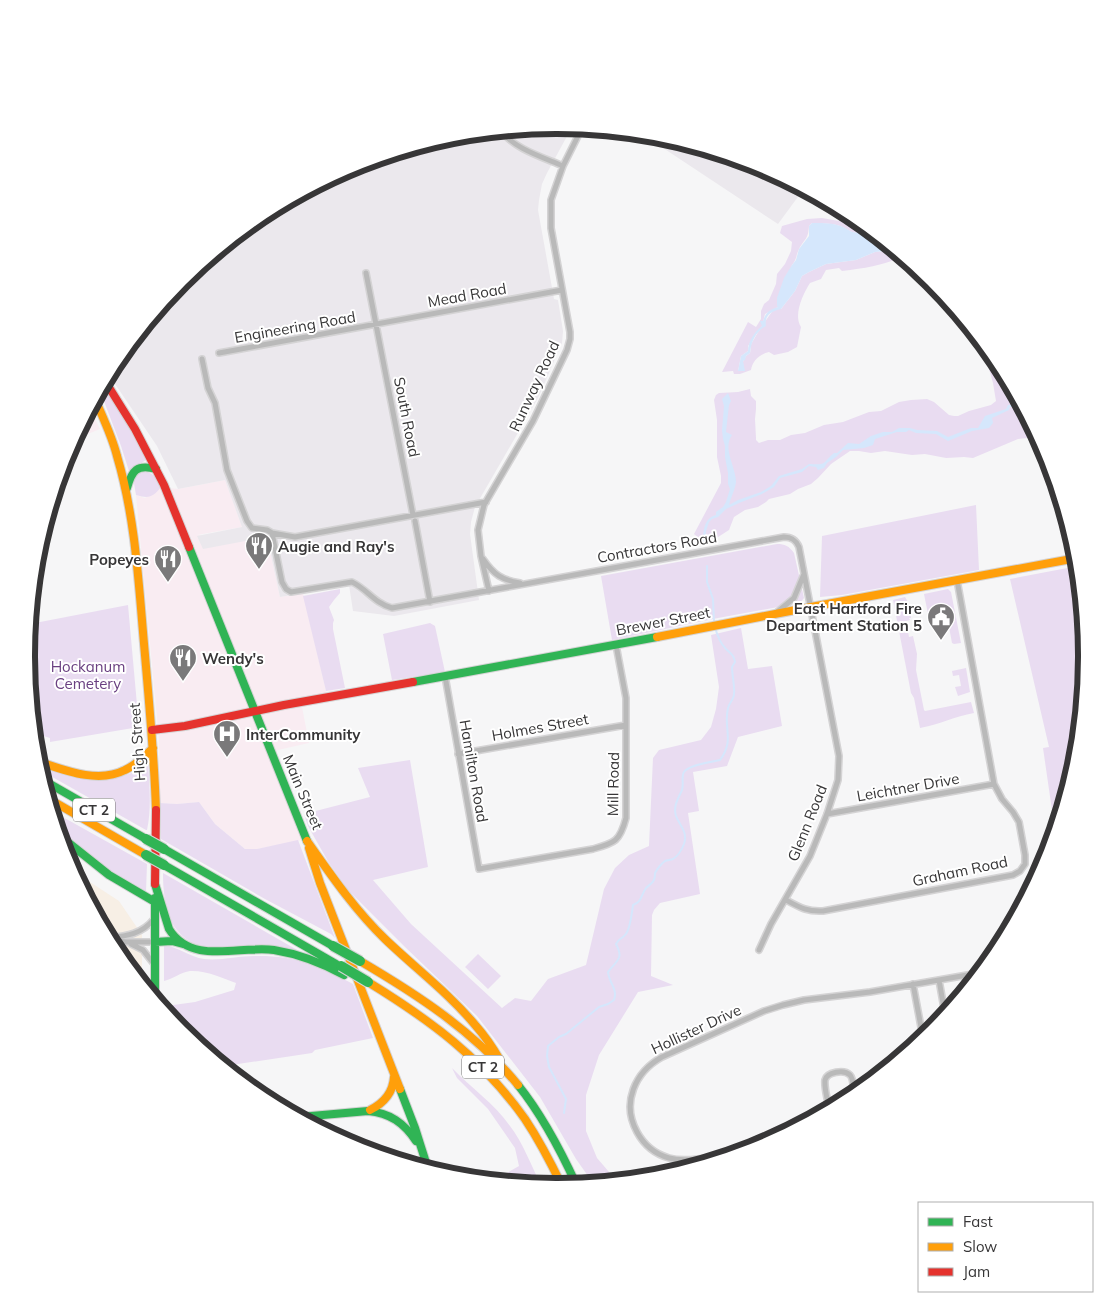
<svg xmlns="http://www.w3.org/2000/svg" width="1113" height="1312" font-family="Mulish,sans-serif">
<style>
.commercial{fill:#f9ecf2}
.built{fill:#ebe8ed}
.education{fill:#f7efe5}
.green{fill:#e9dcf1}
.water{fill:#d5e7fc}
.lines{fill:none;stroke-linecap:round;stroke-linejoin:round}
.stream{stroke:#d5e7fc;stroke-width:2}
.street-casing{stroke:#d4d3d4;stroke-width:8}
.fast-casing{stroke:#d4d3d4;stroke-width:10}
.slow-casing{stroke:#d4d3d4;stroke-width:10}
.jam-casing{stroke:#d4d3d4;stroke-width:10}
.street{stroke:#b9b9b9;stroke-width:5}
.fast{stroke:#30b455;stroke-width:8}
.slow{stroke:#ff9f0a;stroke-width:8}
.jam{stroke:#e5322d;stroke-width:8}
.fast-bridge-casing{stroke:#d4d3d4;stroke-width:12;stroke-linecap:butt}
.fast-bridge{stroke:#30b455;stroke-width:10}
.labels{text-anchor:middle;dominant-baseline:central;stroke-width:4;stroke-linejoin:round;paint-order:stroke}
.shield{fill:#fff;stroke:#737273;stroke-width:1}
.shield-label{font-size:14px;font-weight:bold;fill:#373637}
.street-label{font-size:15px;fill:#373637;stroke:#fff}
.poi-label{font-size:15px;font-weight:bold;fill:#373637;stroke:#fff;text-anchor:start}
.park-label{font-size:15px;fill:#6a4081;stroke:#fff}
.rim{fill:none;stroke:#373637;stroke-width:6}
</style>
<rect width="100%" height="100%" fill="#f6f6f7"/>
<path class="commercial" d="M90 409 100 429 73 440Z
M225 480 242 527 197 535 267 537 280 597 303 593 326 691 322 703 302 707 309 743 278 750 268 756 302 840 257 849H245L215 824 199 802 177 804 160 803 159 739 136 495 145 498 161 487 178 489Z"/>
<path class="built" d="M557 126 572 127 547 173 542 184 539 200 538 210 554 299 558 300 563 331 562 343 538 398 475 507 471 522 470 534 479 600 394 616 353 611 349 585 280 597 267 537 203 549 197 536 242 527 225 480 178 489 157 446 109 375 116 361 182 281 262 215 354 166 453 136Z
M642 134 660 136 760 166 803 190 778 224Z"/>
<path class="education" d="M73 871 119 901 142 935V982L115 950Z"/>
<path class="green" d="M822 218 850 223 858 221 868 229C850 237 853 230 837 225 830 223 820 224 812 223L809 226C808 240 805 238 799 249 796 255 797 259 792 265L778 307 765 314 762 326 748 346V351L741 356 738 371 746 356 750 353C751 350 750 347 751 345 752 341 771 312 773 311 776 309 779 309 781 309L795 291 802 276 809 272 826 264 856 260 875 252 893 250 902 257C881 266 865 268 842 271L839 268 826 270 821 279 810 283C803 294 793 315 801 327L797 347 788 352 774 355 769 352C760 354 752 361 751 370L740 374H734L733 371 722 372 748 322 756 327 761 319V311L764 304 769 300 776 284 777 274 785 264 791 251 792 242 780 233 782 226 807 219Z
M990 352 998 362 1040 442 1027 438 1018 439 973 458 964 457 946 458 925 454 912 455 885 451 871 453 859 451H850L831 464 818 478 811 484 798 489 790 494 769 499 766 502 758 507 745 510 734 517 729 530 715 539H710L699 538 694 534 721 483V476L717 457V420L714 400 716 395 719 393 738 392 750 389 751 396 756 401V409L755 419 756 438V440L759 443 768 440H780L791 435 805 433 824 425 843 422 869 412 881 411 899 402 911 400 927 399 934 402 949 415 954 416H958L969 411 991 405 996 401 993 383 986 358V356Z
M104 390H105L125 420 146 460 129 471 121 446 102 396Z
M143 471C153 472 157 478 161 487 153 497 149 499 136 495L134 483 135 476Z
M976 505 979 570 842 595 820 597 822 536Z
M777 544C785 544 789 546 794 553L804 598 800 603 718 618 612 640 601 576Z
M1078 566 1087 656 1077 760 1055 831 1043 748 1049 747 1010 579Z
M340 589V593L334 600 329 607 334 620 333 623V629L345 688 326 691 303 596Z
M948 589 951 592 961 643 954 644 952 643 946 611 928 614 924 594Z
M905 597 908 602 911 618H909L910 620 906 621 909 637 913 636 917 654 916 670 924 710 925 711 971 702 974 713C955 716 939 725 920 728L914 698 911 693 893 600Z
M128 605 139 727 50 742V738L34 733 26 656 27 647 38 645 35 623Z
M430 623 435 626 445 672 392 680 383 634Z
M741 628 748 669 772 666 782 726 738 737 727 766 693 772 699 811 688 813 700 894 660 903 654 910 652 915 651 976 673 985 638 992 599 1055 586 1095V1131L597 1158 616 1180 593 1183 576 1159 540 1097 477 1016 405 947 348 890 329 863 317 842 308 826 304 814 370 797 358 768 410 760 428 867 373 880 411 924 502 1008 515 998 531 1001 548 979 586 965 604 889 615 868 629 855 649 846 653 758 659 750 701 740 711 727 716 709 719 687 711 635Z
M966 668 970 692 958 696 955 687 961 686 959 675 953 676 952 671Z
M148 760C149 783 152 807 147 830H146L40 770 38 765 118 778 134 772Z
M199 802 215 824 245 849H257L298 840 335 938 331 934 265 899 161 839 160 803 177 804Z
M52 811 147 864 146 892 101 867 59 832Z
M163 873 299 951C284 949 268 945 253 945 239 945 225 948 211 947 170 944 163 907 163 873Z
M164 945C178 947 190 957 204 959 220 961 238 956 254 956 293 955 319 965 353 984L373 1038 315 1050 312 1053 225 1066 181 1031 167 1013 166 1006 195 1002 234 990 236 983C223 978 205 970 190 971 181 972 173 979 164 981Z
M478 954 501 976 488 989 465 967Z
M452 1068C471 1088 494 1103 510 1126 523 1143 531 1165 541 1185L498 1180V1178L519 1166 515 1148 488 1109 457 1078Z"/>
<path class="water" d="M812 223C820 223 830 223 837 225 852 229 850 237 868 229L893 250 875 252 856 260 826 264 809 272 802 276 795 291 781 309C772 311 764 315 766 326 756 331 751 342 750 353L746 356 745 360 743 361 745 371H738L741 356 748 351C748 342 754 332 762 326L760 321H763C766 312 769 310 778 307L777 306V298L784 278 792 265 796 260 799 249 809 236V226Z
M728 393 731 401 729 405 726 432 732 435C722 449 736 467 736 482 735 490 731 497 729 505L738 500 761 492 771 486 779 476 802 469 809 464C828 465 821 464 834 453H837L848 443 859 444 871 436 883 432H892L899 428H910L917 430 937 431 948 437 971 428H978L985 416 1006 409 1008 405 1020 404 1025 413 1017 410 1014 407H1010L1009 410 992 418 993 423 989 428 972 431 948 441 936 434 916 433 909 430 906 432H897L875 439 873 445 864 448 843 450 836 457 827 463 824 468 818 470 816 467 809 466 802 472 780 478 774 487 762 494 739 503 726 509 718 517 712 519 709 522 706 531 705 544H703C703 534 703 518 716 515V512L723 507 726 502 730 489 728 484V473L725 457V446L723 439 722 430 724 406 722 399Z"/>
<g class="lines">
<path class="stream" d="M707 566V582L713 599 714 622
M564 1113 566 1099 549 1067 547 1056 548 1046 559 1037 566 1034 599 1007 608 1004 614 1000C618 989 609 983 608 972 617 960 624 959 616 944 619 938 622 939 625 935 630 931 632 912 633 905 642 902 641 895 646 888 649 885 652 884 654 880 655 878 655 875 655 873 657 869 662 863 665 861 667 860 670 860 673 859 678 856 682 849 684 844 688 832 680 826 676 816 673 806 678 799 682 790 684 784 681 776 684 772 688 765 711 762 720 760 735 740 723 728 728 708 729 703 734 699 734 694 735 688 732 674 732 667L735 662C734 655 731 654 726 649 720 643 717 635 715 627"/>
<defs>
<path id="street" d="M502 131C512 148 545 158 563 166
M366 273 413 515
M219 353 562 290
M202 359 208 388 215 403 227 470 247 521 252 528 267 530 272 533 282 582 286 589 291 592 352 582C367 589 374 603 392 608L784 537C792 537 796 540 799 547L839 756 838 780 827 814 810 856 771 924 759 950
M415 521 430 602
M272 533 295 537 486 502
M483 559C494 575 502 580 520 583
M489 591 481 556 478 530 484 505 533 421 567 350 570 339V332L551 228V200L563 166 582 128
M776 613 794 598 804 574
M445 676 479 869 593 849C615 843 620 841 626 818V698L616 645
M458 754 626 725
M827 814 994 784
M786 900C799 907 807 912 823 911L1013 875 1020 871 1025 864V855L1019 822 1013 812 1002 799 994 784 957 580
M109 938C127 936 142 934 154 919
M110 940 126 942H155
M131 944 143 950 154 964
M939 980 945 1014
M913 984 921 1027 923 1031 929 1033
M829 1109C828 1100 824 1089 825 1080 827 1072 844 1069 850 1075 854 1079 853 1089 854 1094
M745 1150C723 1154 690 1164 669 1158 655 1154 644 1145 637 1132 621 1103 635 1072 662 1057L764 1011 783 1005 804 1000 870 992 979 973"/>
<path id="fast" d="M127 488C132 470 137 464 156 469
M189 547 307 841
M413 682 657 637
M43 780 146 839
M60 836 109 875 155 902
M164 849 333 946
M164 865 336 964
M155 884 169 929C192 966 240 945 274 950 299 954 322 963 344 975
M155 898V999
M155 942 172 941 183 944
M518 1085C542 1115 560 1149 576 1184
M400 1089 415 1128 428 1169
M300 1117 368 1111C390 1113 404 1123 416 1141"/>
<path id="slow" d="M95 399C103 418 112 436 117 456 134 513 138 573 143 632 148 691 154 750 156 810
M657 637 811 607 1077 558
M37 761C64 770 98 784 125 770 136 765 145 756 153 748
M49 799 146 855
M307 841C331 875 355 910 385 939 415 968 449 993 476 1026 485 1036 493 1048 500 1060
M309 848 320 883 400 1089
M360 961C418 995 475 1032 518 1085
M368 982C430 1020 482 1058 525 1119 539 1140 551 1163 562 1186
M370 1110C384 1103 393 1093 394 1077"/>
<path id="jam" d="M105 381 135 429 164 485 189 547
M152 730 185 726 284 705 413 682
M155 884 156 810"/>
</defs>
<use href="#street" class="street-casing"/>
<use href="#fast" class="fast-casing"/>
<use href="#slow" class="slow-casing"/>
<use href="#jam" class="jam-casing"/>
<use href="#street" class="street"/>
<use href="#fast" class="fast"/>
<use href="#slow" class="slow"/>
<use href="#jam" class="jam"/>
<defs>
<path id="fast-bridge" d="M146 839 164 849
M146 855 164 865
M333 946 360 961
M341 966 368 982"/>
</defs>
<use href="#fast-bridge" class="fast-bridge-casing"/>
<use href="#fast-bridge" class="fast-bridge"/>
</g>
<defs>
<symbol id="restaurant-pin" viewBox="-11 -11 22 30"><path d="M0 17L-7.5 6A9.5 9.5 0 1 1 7.5 6Z" fill="#7a797a" stroke="#fff"/><path d="M-5-6h1v4h1v-4h1v4h1v-4h1v5L-1.5 .5V6h-2V.5L-5-1ZM5-6V6H3V1.5H1.5Q1.5-4 5-6Z" fill="#fff"/></symbol>
<symbol id="civic-pin" viewBox="-11 -11 22 30"><path d="M0 17L-7.5 6A9.5 9.5 0 1 1 7.5 6Z" fill="#7a797a" stroke="#fff"/><path d="M-.6-6.5H3V-4.5H.6V-3L4-1V1h2V6H-6V1h2V-1L-.6-3ZM-1.2 2.5V6h2.4V2.5Z" fill="#fff"/></symbol>
<symbol id="hospital-pin" viewBox="-11 -11 22 30"><path d="M0 17L-7.5 6A9.5 9.5 0 1 1 7.5 6Z" fill="#7a797a" stroke="#fff"/><path d="M-5-5h3v3.5h4V-5h3V5h-3V1.5h-4V5h-3Z" fill="#fff"/></symbol>
</defs>
<g fill-rule="evenodd">
<use href="#restaurant-pin" x="243" y="530" width="32" height="43"/>
<use href="#restaurant-pin" x="152" y="543" width="32" height="43"/>
<use href="#civic-pin" x="925" y="601" width="32" height="43"/>
<use href="#restaurant-pin" x="167" y="642" width="32" height="43"/>
<use href="#hospital-pin" x="211" y="718" width="32" height="43"/>
</g>
<g class="labels">
<g class="shield">
<rect x="73" y="798.5" width="42" height="23" rx="4"/>
<rect x="462" y="1055.5" width="42" height="23" rx="4"/>
</g>
<g class="shield-label">
<text x="94" y="810">CT 2</text>
<text x="483" y="1067">CT 2</text>
</g>
<g class="street-label">
<text transform="translate(467 295) rotate(-10)">Mead Road</text>
<text transform="translate(295 327) rotate(-10)">Engineering Road</text>
<text transform="translate(534 386) rotate(-65)">Runway Road</text>
<text transform="translate(407 417) rotate(79)">South Road</text>
<text transform="translate(657 547) rotate(-10)">Contractors Road</text>
<text transform="translate(663 621) rotate(-11)">Brewer Street</text>
<text transform="translate(540 727) rotate(-10)">Holmes Street</text>
<text transform="translate(137 742) rotate(-94)">High Street</text>
<text transform="translate(474 771) rotate(80)">Hamilton Road</text>
<text transform="translate(613 784) rotate(-89)">Mill Road</text>
<text transform="translate(908 787) rotate(-10)">Leichtner Drive</text>
<text transform="translate(303 792) rotate(67)">Main Street</text>
<text transform="translate(807 823) rotate(-68)">Glenn Road</text>
<text transform="translate(960 871) rotate(-12)">Graham Road</text>
<text transform="translate(696 1029) rotate(-25)">Hollister Drive</text>
</g>
<g class="poi-label">
<text x="278" y="546">Augie and Ray's</text>
<text x="149" y="559" text-anchor="end">Popeyes</text>
<text x="922" y="608" text-anchor="end">East Hartford Fire<tspan x="922" dy="17">Department Station 5</tspan></text>
<text x="202" y="658">Wendy's</text>
<text x="246" y="734">InterCommunity</text>
</g>
<g class="park-label">
<text x="88" y="666">Hockanum<tspan x="88" dy="17">Cemetery</tspan></text>
</g>
</g>
<path d="M0 0H1113V1312H0ZM556 134H557A521 521 0 0 1 1078 655V657A521 521 0 0 1 557 1178H556A521 521 0 0 1 35 657V655A521 521 0 0 1 556 134Z" fill="#fff" fill-rule="evenodd"/>
<path class="rim" d="M556 134H557A521 521 0 0 1 1078 655V657A521 521 0 0 1 557 1178H556A521 521 0 0 1 35 657V655A521 521 0 0 1 556 134Z"/>
<rect x="918" y="1202" width="175" height="90" fill="#ffffff" stroke="#afafaf"/>
<rect x="928" y="1218" width="25" height="8" fill="#30b455" stroke="#afafaf"/>
<text x="963" y="1227" font-size="15" fill="#373637">Fast</text>
<rect x="928" y="1243" width="25" height="8" fill="#ff9f0a" stroke="#afafaf"/>
<text x="963" y="1252" font-size="15" fill="#373637">Slow</text>
<rect x="928" y="1268" width="25" height="8" fill="#e5322d" stroke="#afafaf"/>
<text x="963" y="1277" font-size="15" fill="#373637">Jam</text>
</svg>
